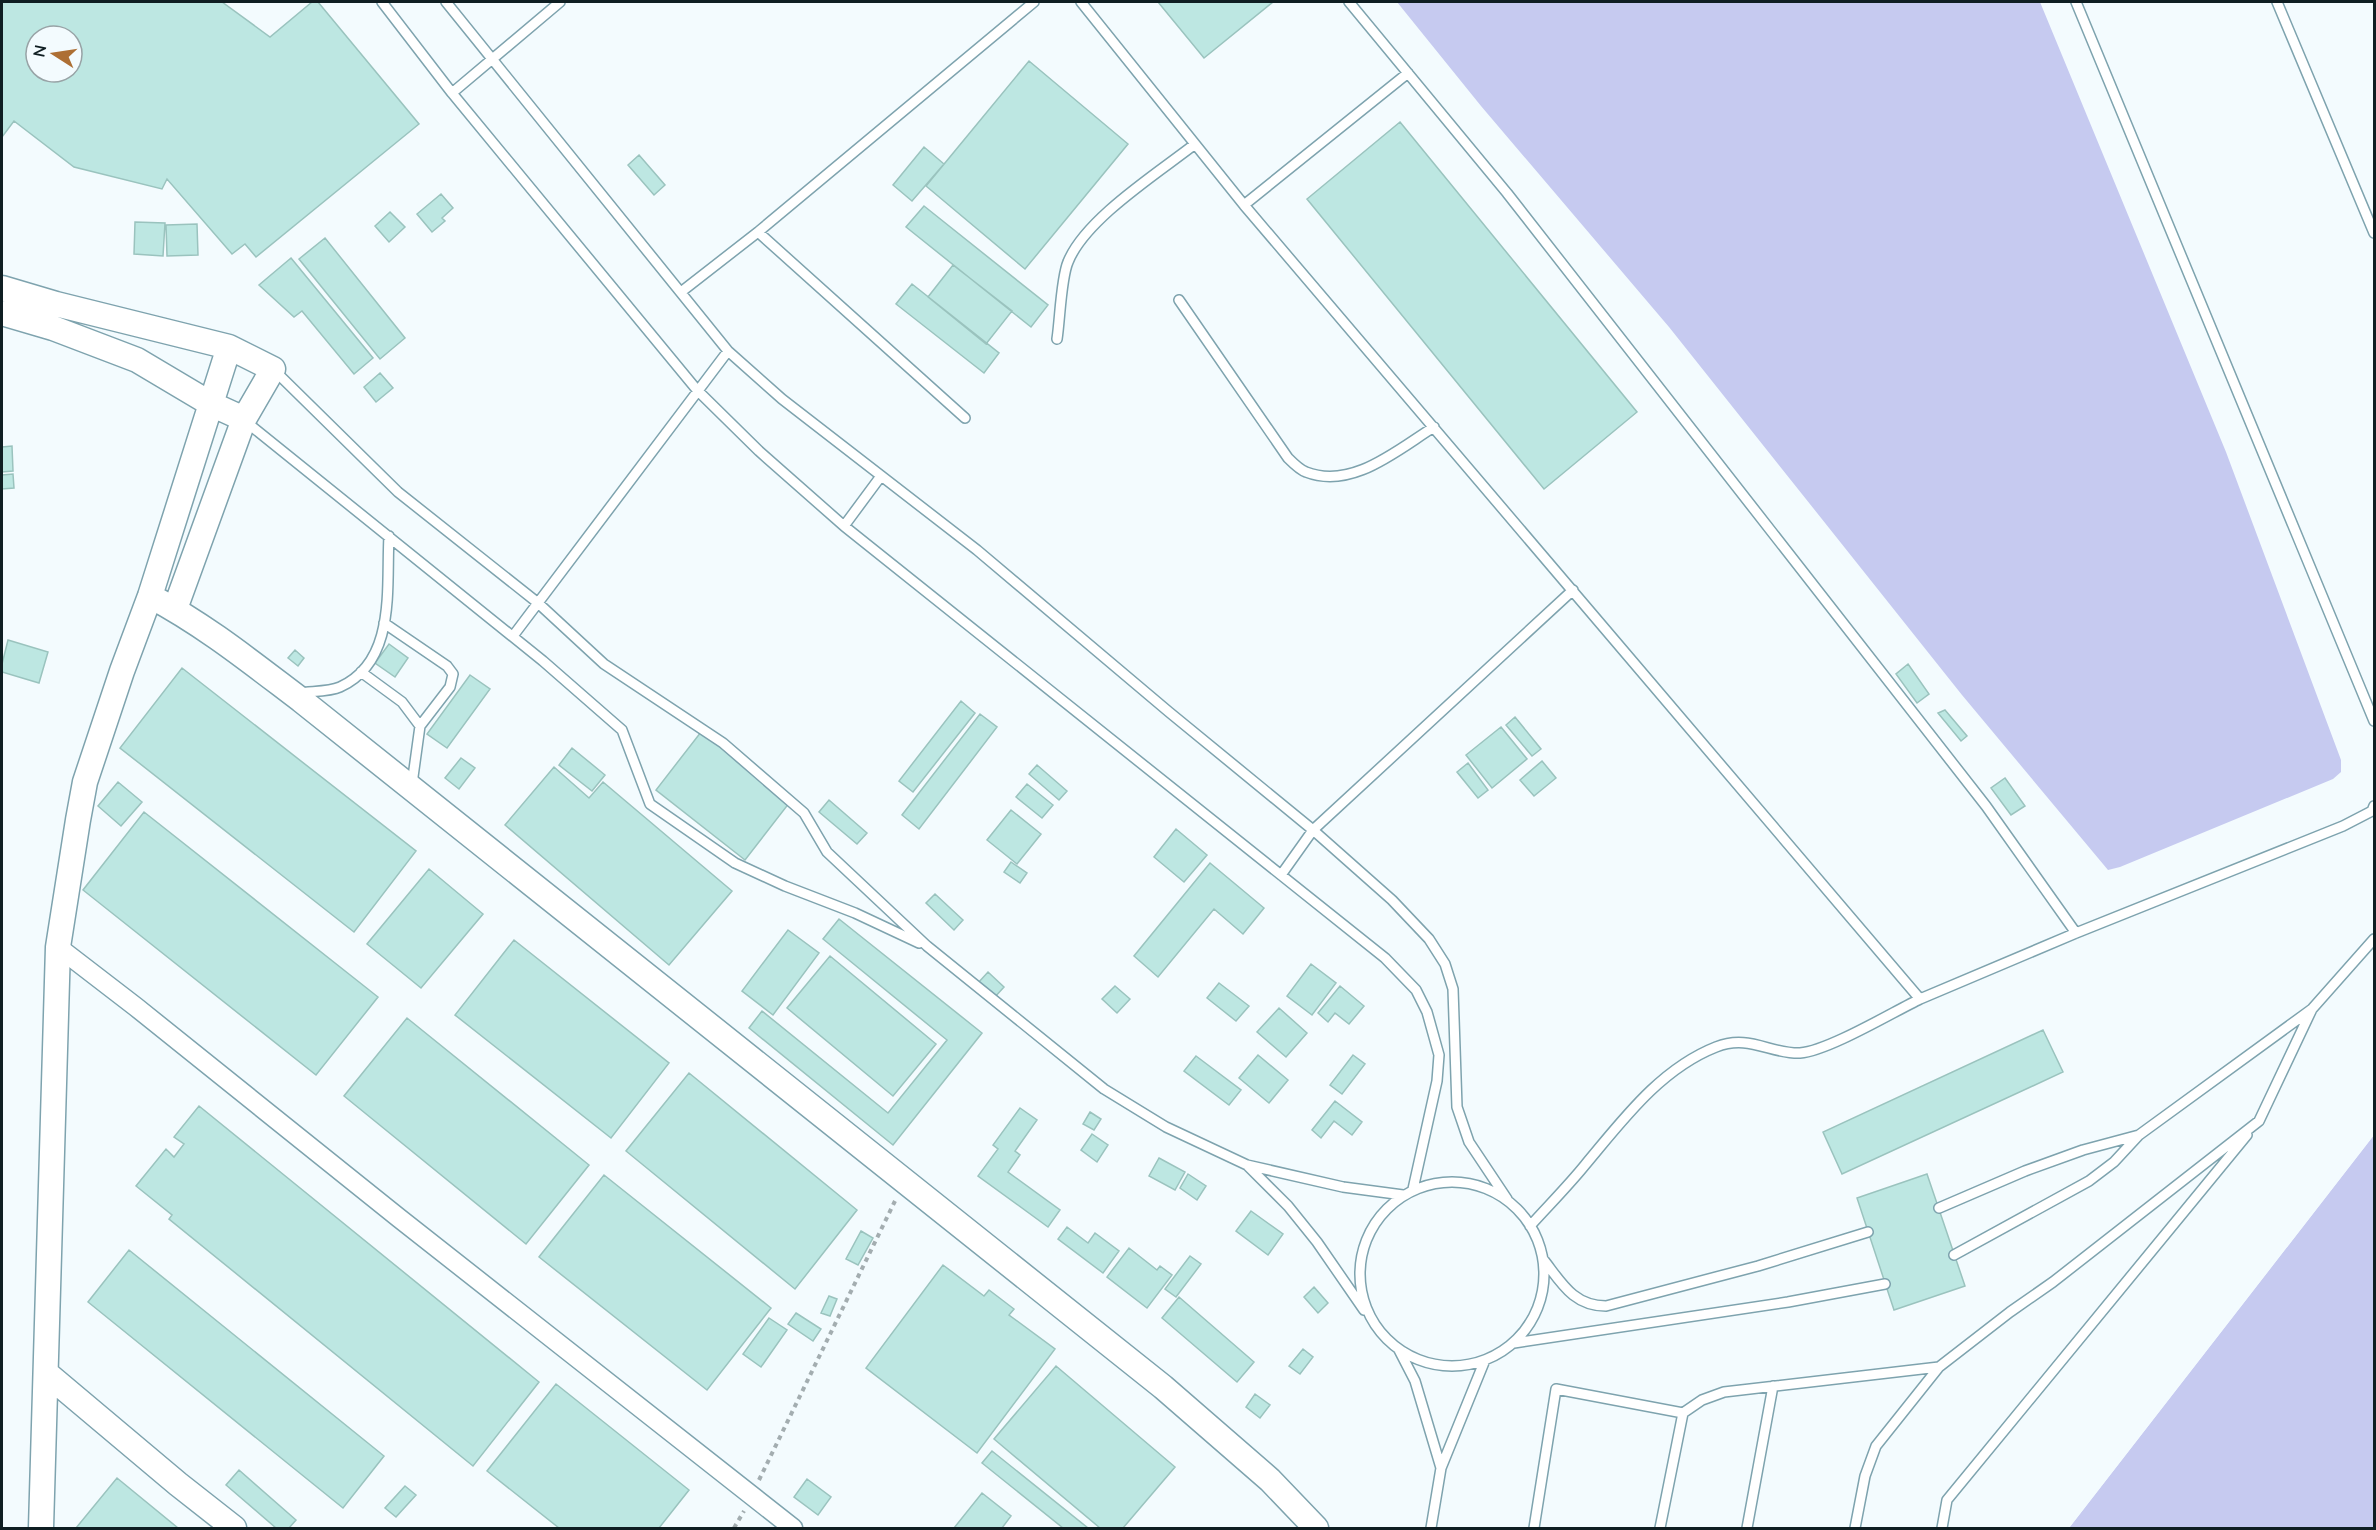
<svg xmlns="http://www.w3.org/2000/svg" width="2376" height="1530" font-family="'Nunito Sans',sans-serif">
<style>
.water{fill:#c6caf0}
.pier{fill:#f3fbfe}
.building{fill:#bde7e2;stroke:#9ac3be;stroke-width:1.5;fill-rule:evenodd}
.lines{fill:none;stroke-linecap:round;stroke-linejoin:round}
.lane-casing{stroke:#7ea3ae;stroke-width:12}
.street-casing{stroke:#7ea3ae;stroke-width:21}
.secondary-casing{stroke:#7ea3ae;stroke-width:27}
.path{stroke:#a3adb0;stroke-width:4;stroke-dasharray:4.5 4.5;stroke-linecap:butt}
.lane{stroke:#fff;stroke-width:9}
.street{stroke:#fff;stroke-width:18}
.secondary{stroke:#fff;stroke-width:24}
</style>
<rect width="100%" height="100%" fill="#f3fbfe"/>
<path class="water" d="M1397 2H2040L2226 452 2341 760V772L2333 779 2120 867 2108 870 1962 695 1669 327 1481 106Z
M2374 1135V1528H2069Z"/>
<path class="pier" d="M2374 1132V1135L2069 1528H2066Z"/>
<path class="building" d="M2 2H222L270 37 312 2H318L419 124 256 257 245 244 232 254 167 179 162 189 74 167 14 121 2 137ZM36 36H72V72H36Z
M1158 2H1273L1204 58Z
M1029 61 1128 144 1025 269 926 186Z
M1400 122 1637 412 1544 489 1307 199Z
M924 147 944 164 912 201 893 185Z
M639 155 665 185 654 195 628 165Z
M441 194 453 208 442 218 445 221 432 232 417 214Z
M924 206 1048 305 1031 327 906 227Z
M390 212 405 227 389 242 375 226Z
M135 222 165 223 163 256 134 254Z
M197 224 198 255 167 256 166 225Z
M325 238 405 338 380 359 299 259Z
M291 258 373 358 354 374 302 311 294 317 259 285Z
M953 265 1012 311 986 344 928 297Z
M912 284 999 353 984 373 896 304Z
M380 373 393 388 376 402 364 387Z
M12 446 13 471 2 472V447Z
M13 474 14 488 2 489V475Z
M8 640 48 652 39 683 2 672V664Z
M389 644 408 658 395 677 375 663Z
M295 650 304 658 298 666 288 658Z
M1908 664 1929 694 1917 703 1896 674Z
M182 668 416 851 354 932 120 748Z
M470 675 490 689 447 748 427 734Z
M961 701 975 713 913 792 899 781Z
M1945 710 1967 736 1961 741 1938 713Z
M980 714 997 727 919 829 902 815Z
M1515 717 1541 749 1532 756 1506 725Z
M1501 727 1527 759 1492 788 1466 755Z
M701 732 790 802 745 860 656 790Z
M572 748 605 775 592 791 559 765Z
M461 758 475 768 459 789 445 778Z
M1542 761 1556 778 1534 796 1520 780Z
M1468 763 1488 790 1478 798 1457 772Z
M1037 765 1067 791 1059 800 1029 774Z
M554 767 589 798 603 782 732 891 669 965 505 825Z
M2005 778 2025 806 2011 815 1991 788Z
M118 782 142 802 121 826 98 806Z
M1027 784 1053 805 1042 818 1016 797Z
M829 800 867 833 857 844 819 812Z
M1011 810 1041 834 1017 864 987 840Z
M144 812 378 997 316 1075 83 890Z
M1176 829 1207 855 1184 882 1154 857Z
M1011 862 1027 873 1020 883 1004 872Z
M1210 863 1264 908 1243 934 1214 909 1158 977 1134 956Z
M429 869 483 914 421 988 367 944Z
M935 894 963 920 954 930 926 903Z
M839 919 982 1033 893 1145 749 1028 762 1011 888 1113 947 1040 823 939Z
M788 930 819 953 773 1015 742 991Z
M514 940 669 1063 611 1138 455 1015Z
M830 956 936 1044 893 1096 787 1008Z
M1311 964 1336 983 1312 1015 1287 996Z
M988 972 1004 987 994 998 978 983Z
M1219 983 1249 1006 1236 1021 1207 998Z
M1115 986 1130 999 1117 1013 1102 999Z
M1340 986 1364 1006 1349 1024 1335 1013 1328 1022 1318 1013Z
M1279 1008 1307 1033 1286 1057 1257 1032Z
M407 1018 589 1165 526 1244 344 1096Z
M2043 1030 2063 1072 1842 1174 1823 1132Z
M1258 1055 1288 1080 1269 1103 1239 1078Z
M1353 1055 1365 1064 1342 1094 1330 1085Z
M1196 1056 1241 1090 1229 1105 1184 1071Z
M689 1073 857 1210 795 1289 626 1151Z
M1335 1101 1362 1122 1352 1135 1334 1121 1321 1138 1312 1130Z
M199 1106 539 1382 473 1466 169 1219 172 1215 136 1186 166 1149 174 1157 184 1144 174 1137Z
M1020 1108 1037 1120 1015 1151 1020 1155 1008 1172 1060 1210 1048 1227 978 1176 998 1149 993 1145Z
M1090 1112 1101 1119 1094 1130 1083 1124Z
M1092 1134 1108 1145 1097 1162 1081 1150Z
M1159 1158 1185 1172 1175 1190 1149 1176Z
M1188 1174 1206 1186 1197 1200 1180 1188Z
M1927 1174 1965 1286 1894 1310 1857 1198Z
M604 1175 771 1308 707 1390 539 1257Z
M1251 1211 1283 1234 1268 1255 1236 1231Z
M1067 1227 1088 1243 1095 1233 1119 1251 1103 1273 1058 1239Z
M861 1231 873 1238 858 1265 846 1259Z
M1129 1248 1157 1270 1160 1266 1172 1275 1147 1308 1107 1277Z
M129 1250 384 1456 343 1508 88 1302Z
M1190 1256 1201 1264 1176 1297 1165 1289Z
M943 1265 984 1296 989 1290 1014 1309 1009 1315 1055 1349 977 1453 866 1368Z
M1314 1287 1328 1303 1318 1313 1304 1297Z
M829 1296 837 1299 830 1316 821 1313Z
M1179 1297 1254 1362 1237 1382 1162 1318Z
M796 1313 821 1329 813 1341 788 1324Z
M769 1318 787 1330 761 1367 743 1354Z
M1303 1349 1313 1357 1300 1374 1289 1366Z
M1056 1366 1175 1467 1123 1528H1100L994 1439Z
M556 1384 689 1490 659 1528H559L487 1471Z
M1255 1394 1270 1405 1260 1418 1246 1407Z
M992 1451 1088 1528H1063L982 1463Z
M239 1470 296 1520 289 1528H276L226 1485Z
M117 1478 178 1528H76Z
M807 1479 831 1497 818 1515 794 1497Z
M405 1486 416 1495 396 1517 385 1508Z
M982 1493 1011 1516 1002 1528H954Z"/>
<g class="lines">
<defs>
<path id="lane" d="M382 2 452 93 697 390 759 451 844 526 1385 958 1416 990 1427 1012 1439 1055 1437 1081 1413 1189
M446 2 728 351 782 399 977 550 1169 712 1313 830 1392 900 1429 939 1445 964 1453 989 1457 1107 1469 1142 1507 1199
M1081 2 1244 205 1920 999 2076 933 2343 826 2372 811 2374 806
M1349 2 1507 193 1986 806 2076 933
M2076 2 2374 721
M2277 2 2374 233
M452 93 560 2
M1244 205 1408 73
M758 232 965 418
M681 292 758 232 1034 2
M1179 300 1288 458C1293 463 1300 470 1306 472 1352 490 1397 450 1434 427
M1057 339C1060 320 1061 278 1068 262 1085 219 1158 173 1195 144
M275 371 398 492 538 603 604 664 723 743 804 813 827 852 927 946 1104 1089 1166 1127 1247 1165 1343 1187 1403 1195
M245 421 543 661 622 730 650 804 735 863 785 886 855 913 919 943
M844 526 881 476
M384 623 447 666 453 674 450 687 420 726
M513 636 728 351
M361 672 402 702 420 726 412 784
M299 693C311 691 329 692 340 687 397 661 386 587 389 536
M1281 875 1313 830 1573 590
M1247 1165 1288 1206 1317 1242 1364 1310
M1360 1274a92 92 0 1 1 184 0a92 92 0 1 1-184 0Z
M1939 1208 2025 1171 2083 1150 2139 1135
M1530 1226C1549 1205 1568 1186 1585 1165 1622 1121 1660 1069 1716 1047 1749 1034 1770 1054 1800 1053 1828 1051 1893 1012 1920 999
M1954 1255 2089 1181 2114 1162 2139 1135 2312 1009 2374 939
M1543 1259C1561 1282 1573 1306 1606 1306L1758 1266 1868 1232
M1514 1343 1788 1302 1885 1284
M1399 1350 1415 1381 1441 1468
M1431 1528 1441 1468 1485 1360
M1534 1528 1556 1389 1683 1413
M1660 1528 1683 1413 1702 1400 1724 1392 1939 1367 2010 1312 2053 1282 2259 1121 2312 1009
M1747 1528 1773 1386
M1855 1528 1865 1476 1876 1446 1939 1367
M1942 1528 1947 1500 2247 1135"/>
<path id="street" d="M58 947 136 1007 399 1218 793 1528"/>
<path id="secondary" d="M2 288 56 304 229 347 273 369 244 419 175 609
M2 313 53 328 137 360 211 404 244 419
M150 596C205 625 252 663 301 700L1163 1387 1270 1480 1316 1528
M46 1373 178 1484 234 1528
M41 1528 58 947 78 820 85 782 122 671 150 596 229 347"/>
</defs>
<use href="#lane" class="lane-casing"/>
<use href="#street" class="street-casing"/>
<use href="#secondary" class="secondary-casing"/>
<path class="path" d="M759 1480 895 1201
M734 1528 744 1511"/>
<use href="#lane" class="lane"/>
<use href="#street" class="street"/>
<use href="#secondary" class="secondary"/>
</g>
<rect width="2376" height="1530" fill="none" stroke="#0f1e22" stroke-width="6"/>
<g transform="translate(54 54) rotate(282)"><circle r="28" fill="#f3fbfe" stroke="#98a3a6" stroke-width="1.5"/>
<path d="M0-4.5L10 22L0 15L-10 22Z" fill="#ad6f34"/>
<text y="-9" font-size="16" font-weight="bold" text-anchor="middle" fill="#0f1e22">N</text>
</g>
</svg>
